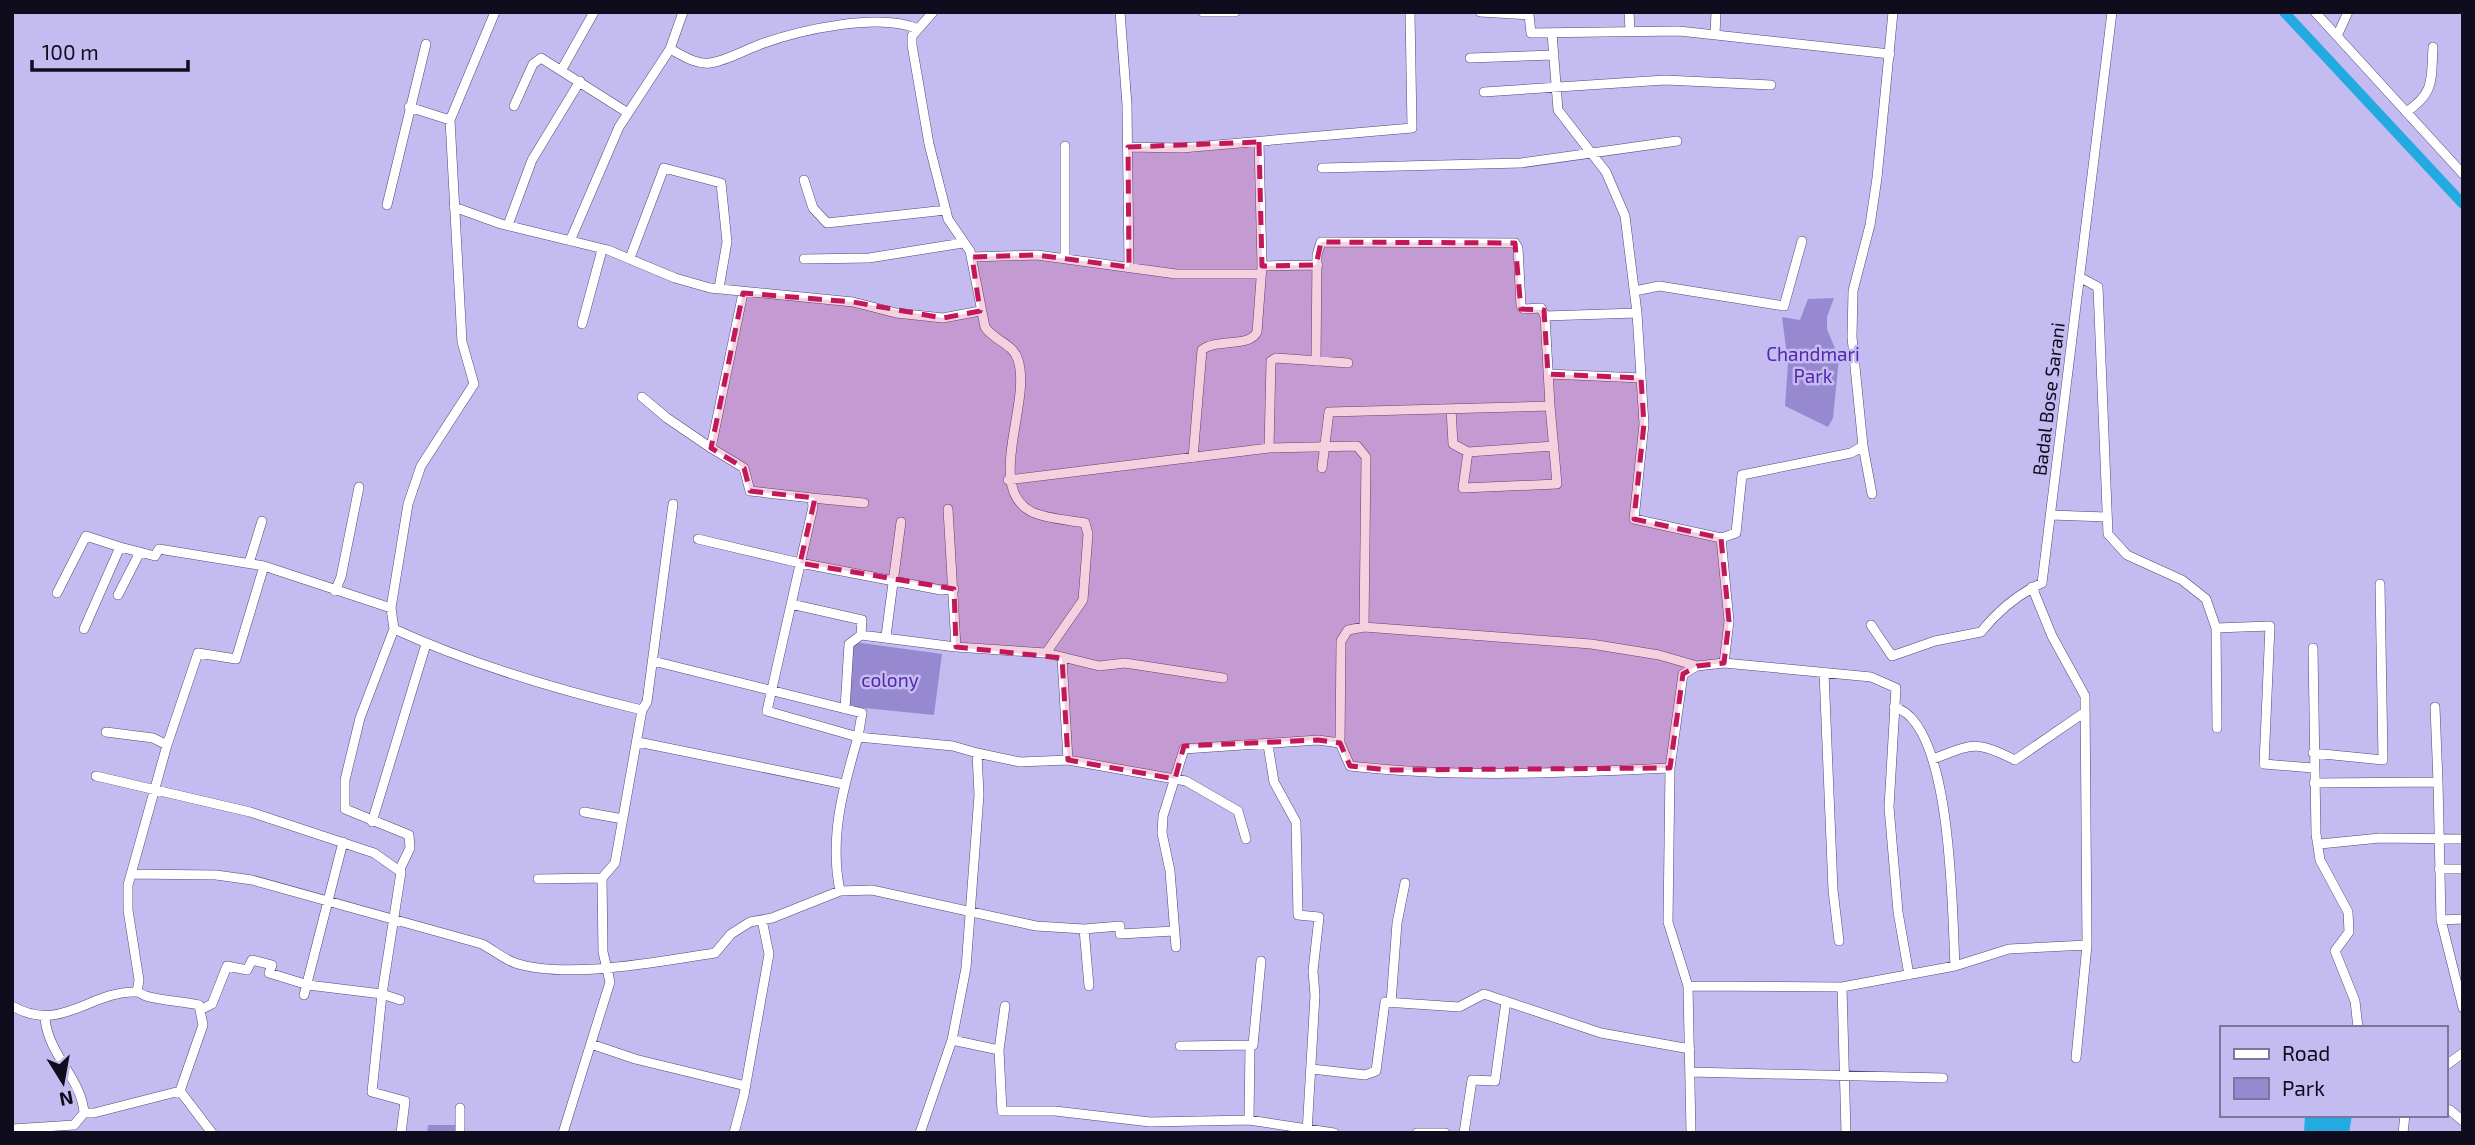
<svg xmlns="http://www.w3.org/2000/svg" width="2475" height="1145" font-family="'Exo 2',sans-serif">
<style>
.green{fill:#9689d0}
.water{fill:#23aae0}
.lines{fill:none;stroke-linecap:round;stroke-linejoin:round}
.canal{stroke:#23aae0;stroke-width:10}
.street-casing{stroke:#504874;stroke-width:10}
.street{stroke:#fff;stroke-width:9}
.marked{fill:#c2185b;fill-opacity:0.2;stroke:#c2185b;stroke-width:5;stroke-dasharray:14 9;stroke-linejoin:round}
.labels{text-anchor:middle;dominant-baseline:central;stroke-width:5;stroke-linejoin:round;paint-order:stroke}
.park-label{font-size:19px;fill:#5525ad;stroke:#c4bcf0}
.street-label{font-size:19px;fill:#0f0c1d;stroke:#c4bcf0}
</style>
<rect width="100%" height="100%" fill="#c4bcf0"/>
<path class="green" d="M1834 298 1827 317V329L1839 358 1833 418 1828 427 1785 406 1788 363 1782 317 1800 320 1808 299Z
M847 641 942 654 934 715 844 706Z
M428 1125H457L456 1133H427Z"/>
<path class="water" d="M2305 1115H2352L2349 1133H2304Z"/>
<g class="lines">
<path class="canal" d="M2284 12 2463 204"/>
<defs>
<path id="street" d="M933 12 912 36V45L929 144 948 219 970 251 985 327C994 341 1013 343 1018 360 1032 403 984 488 1032 512 1047 519 1069 520 1085 523L1088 534 1083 600 1046 653
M1120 12 1127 105 1129 267
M1203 12H1235
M1480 12 1529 15 1531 33 1679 31 1890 54
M1629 12 1630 30
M2315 12 2463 174
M1552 33 1558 110 1606 172 1625 216 1637 313 1644 424 1634 519 1721 538
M1715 35 1716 12
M2337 36 2348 12
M670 49C682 55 696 65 710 63 726 61 745 50 761 44 800 30 879 12 918 29
M1470 58 1554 55
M562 69 594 12
M1484 92 1665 80 1771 85
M514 106 533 64 541 58 628 113
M409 107 450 120
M2406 112C2435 93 2431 80 2433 47
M1065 146V258
M1128 147 1182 148 1412 128 1410 12
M1322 168 1521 163 1677 141
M804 180 813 208 827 223 946 210
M387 205 426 44
M454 207 501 224 608 250 675 278 710 288 853 302 896 313 943 318 980 311
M508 225 532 160 580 81
M570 241 619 127 670 49 683 12
M972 257 1037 255 1176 274H1261
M630 258 664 168 721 183 727 242 719 288
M804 259 869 258 963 243
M1262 266 1318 265
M2081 278 2098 287 2108 534 2127 555 2182 580 2206 599 2216 628 2217 728
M1635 291 1659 286 1784 306 1802 241
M582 324 602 250
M1316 361 1317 255 1321 242 1515 243 1518 248 1521 306 1524 309 1541 308 1545 316
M1548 374 1641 378
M642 397 667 418 711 448 743 293
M1451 409 1453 444 1468 452 1463 488 1557 484 1550 406
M1863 446 1872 494
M711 448 744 468 750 491 812 498 813 507 767 711 858 737C843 788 829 838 840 891
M1269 448 1271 361 1276 358 1348 363
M1468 452 1554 446
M1193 458 1202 350C1217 338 1249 348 1257 332L1262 266 1259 142
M1322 468 1329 412 1550 406 1545 316 1637 313
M1008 480 1269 448 1357 446 1366 457 1364 627
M812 498 864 503
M948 509 956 647
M2051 515 2106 517
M698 539 800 563 941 590 954 589
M249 563 262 521
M2032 587 2052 636 2085 696 2087 945
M335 591 341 577 359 487
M57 593 86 536 120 547
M118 595 140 552
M791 604 862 620 861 635
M1871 625 1892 656 1935 641 1981 632C1997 612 2018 594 2042 583L2112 12
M2216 628 2270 626 2264 764 2313 768
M84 629 120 547 155 556 159 549 264 566 391 608
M394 629C473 665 558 690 642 710
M886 636 901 522
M2313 648 2316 834 2320 860 2348 912 2349 932 2335 951 2355 1001 2358 1028
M1062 658 1068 760
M653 661 862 713 858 737 953 746 977 753
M1724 663 1871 677 1896 688 1889 807 1898 912 1909 975
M1824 672 1833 890 1839 941
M1894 707C1953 722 1952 914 1955 966
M2435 707 2438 782
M845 709 849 644 861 635 956 647 1046 653 1099 666 1125 663 1223 678
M106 732 153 738 167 745 128 885V910L139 980 137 992
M638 742 844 784
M167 745 198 653 236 659 264 566
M1268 745 1274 782 1296 822 1298 915 1319 917 1313 971 1315 995 1307 1133
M2313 753 2383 760 2380 584
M1933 759C1973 744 1975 740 2015 760L2085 712
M1670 768C1564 773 1456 778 1350 766L1340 743 1341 641 1348 630 1364 627 1591 644 1659 655 1697 666
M96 776 250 812 374 853 401 872 382 994 372 1092 405 1101 401 1133
M2314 783 2438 782 2441 920 2463 1008
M584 812 623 819
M372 822 426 644
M2320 844 2380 838 2463 839
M2439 869H2463
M399 871 410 848 409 835 345 809V780L360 718 394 629 391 608 408 504 421 466 474 384 462 342 450 120 495 12
M131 874 216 875 252 880 482 944C493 950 504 959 515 963 567 980 661 961 715 953L731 934 750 922 772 918 840 891 872 890 1036 926 1084 929 1120 926V934L1174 931
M538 879 602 878
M2441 920 2463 919
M1084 929 1089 986
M1176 947 1170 871 1162 833 1163 816 1184 749 1318 740 1340 743
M1688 986 1842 987 1846 1133
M1842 987 1955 966 2009 949 2087 945 2076 1058
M304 995 343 842
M1391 1003 1397 923 1405 883
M12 1006C61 1034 89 991 136 992 141 992 140 994 146 996 162 1001 182 1001 199 1005L203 1025 180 1091
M1005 1006 999 1050 1002 1111H1055L1150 1122 1249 1120 1334 1133
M200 1010 212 1004 227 966 247 970 252 960 272 965 269 973 308 985 382 994 400 1000
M45 1018C48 1055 82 1079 84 1113H94L180 1091 212 1133
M952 1040 999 1050
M591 1044 635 1059 746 1086
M1180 1046 1253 1045 1261 961
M2445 1066 2463 1053
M1312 1069 1365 1075 1376 1071 1385 1002 1459 1007 1484 994 1601 1033 1690 1049
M1690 1072 1943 1078
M460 1108V1133
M2445 1109 2450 1110 2463 1121
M1249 1120 1250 1045
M12 1129 74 1125 84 1113
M563 1133 610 982 603 952 602 878 615 863 642 710 647 702 673 504
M734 1133 744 1095 769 954 762 920
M920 1133 952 1040 966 968 979 795 977 753 1020 762 1068 760 1186 781 1238 811 1246 839
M1417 1133H1445
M1464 1133 1472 1080 1495 1081 1506 1001
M1691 1133 1688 986 1668 922 1670 768 1683 674 1697 666 1724 663 1729 621 1721 538 1736 533 1742 475 1851 453 1863 446 1852 337 1853 291 1870 225 1877 178 1893 12
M2403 1133 2405 1115"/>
</defs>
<use href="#street" class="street-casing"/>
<use href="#street" class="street"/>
</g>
<path class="marked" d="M1259 142 1262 266 1316 265 1321 242 1515 243 1521 309 1544 310 1548 374 1641 378 1644 424 1634 519 1721 538 1729 621 1724 663 1697 666 1683 674 1670 768 1389 770 1350 766 1340 743 1318 740 1184 746 1175 779 1068 760 1062 658 956 647 954 589 800 563 815 498 750 491 744 468 711 448 743 293 853 302 943 318 980 311 972 257 1037 255 1129 267 1128 147Z"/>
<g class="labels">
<g class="park-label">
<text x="1813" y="353">Chandmari<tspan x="1813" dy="22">Park</tspan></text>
<text x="890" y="679">colony</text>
</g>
<g class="street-label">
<text transform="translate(2048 399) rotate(-83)">Badal Bose Sarani</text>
</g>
</g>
<rect width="2475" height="1145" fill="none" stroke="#0f0c1d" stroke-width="28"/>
<rect x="2220" y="1026" width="228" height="91" fill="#c4bcf0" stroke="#7c769c" stroke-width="2"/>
<rect x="2234" y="1049" width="35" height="10" fill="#ffffff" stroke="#7c769c" stroke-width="2"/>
<text x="2282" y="1061" font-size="21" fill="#0f0c1d">Road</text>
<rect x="2234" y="1078" width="35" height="21" fill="#9689d0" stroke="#7c769c" stroke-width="2"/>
<text x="2282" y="1096" font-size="21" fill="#0f0c1d">Park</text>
<g transform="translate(63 1082) rotate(169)" stroke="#c4bcf0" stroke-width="5" paint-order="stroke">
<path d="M0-5L12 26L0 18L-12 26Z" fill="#0f0c1d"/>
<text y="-10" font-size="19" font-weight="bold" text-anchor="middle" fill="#0f0c1d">N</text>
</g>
<path d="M32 60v10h156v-10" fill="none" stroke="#0f0c1d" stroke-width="3.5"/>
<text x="42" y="60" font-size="21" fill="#0f0c1d" stroke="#c4bcf0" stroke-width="5" paint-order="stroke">100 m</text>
</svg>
